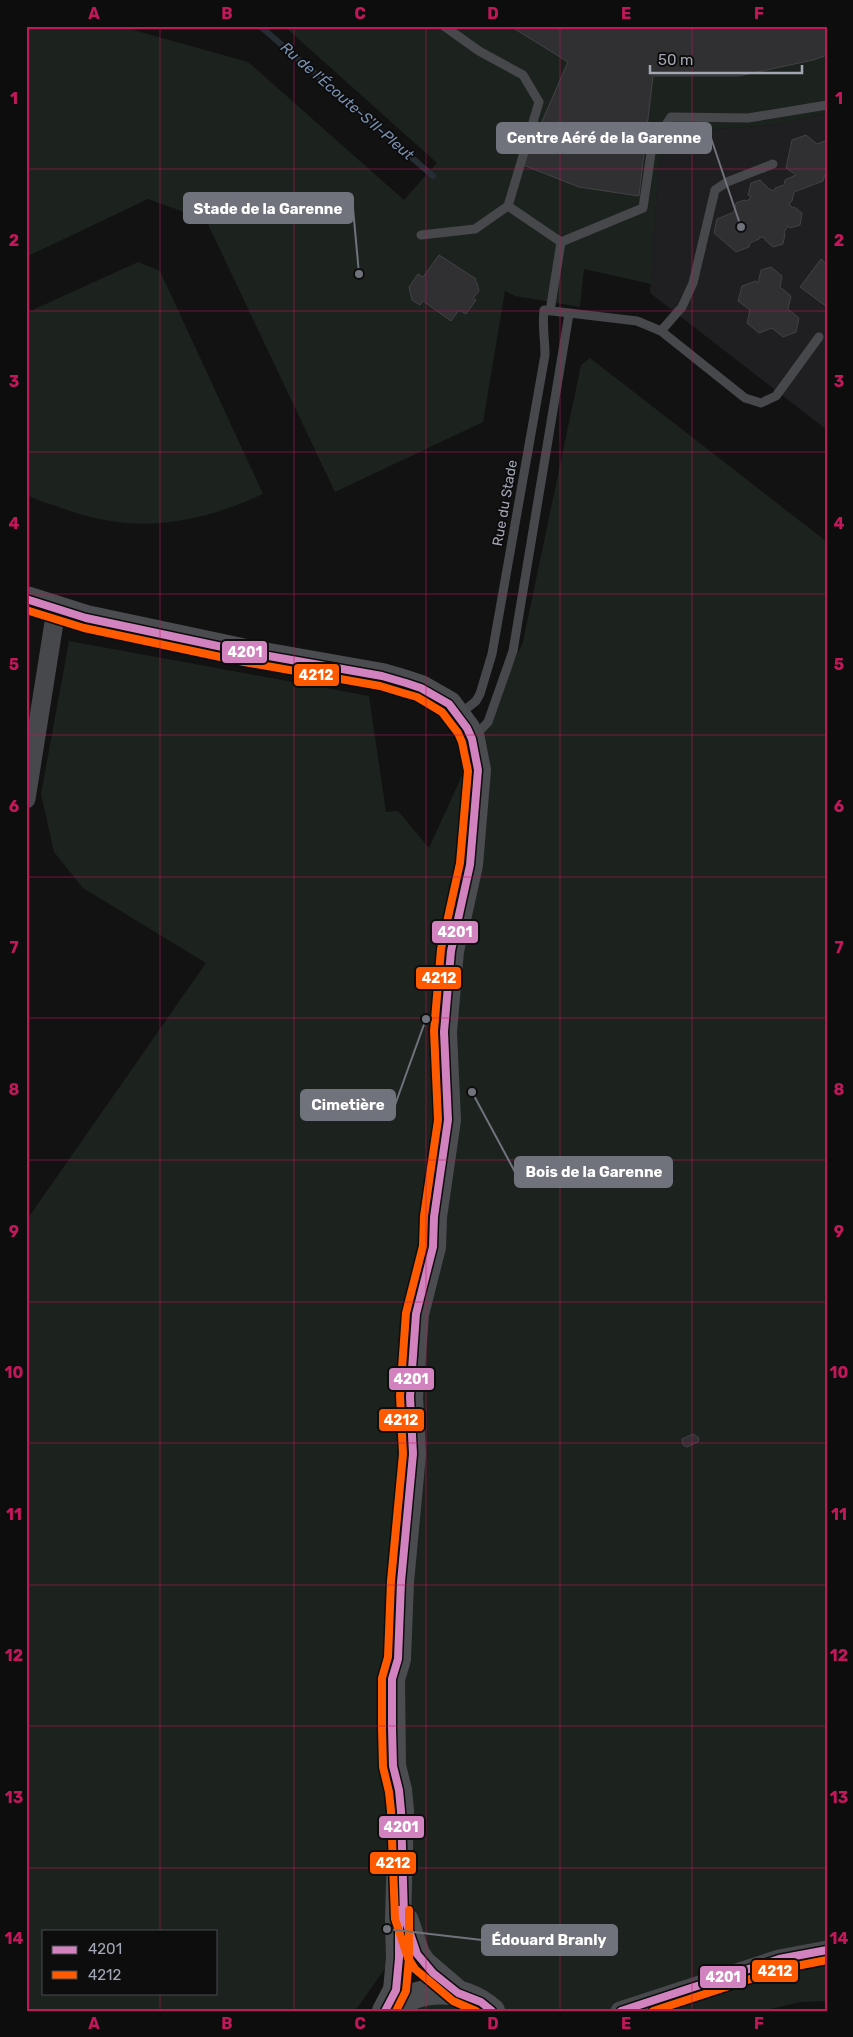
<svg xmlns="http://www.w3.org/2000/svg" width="853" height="2037" font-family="Rubik,sans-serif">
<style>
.built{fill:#1f1f21}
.green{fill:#1c231e;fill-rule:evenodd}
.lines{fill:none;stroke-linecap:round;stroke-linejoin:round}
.stream{stroke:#262c34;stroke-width:6}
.building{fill:#303032;stroke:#424246}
.lane{stroke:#47484b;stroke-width:9}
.street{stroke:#47484b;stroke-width:19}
.secondary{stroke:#4b4c4f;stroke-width:26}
.bus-1-casing{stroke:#0d0d0e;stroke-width:11}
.bus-2-casing{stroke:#0d0d0e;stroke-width:11}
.bus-1{stroke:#d282be;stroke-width:8}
.bus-2{stroke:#ff5a00;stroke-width:8}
.grid{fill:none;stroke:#c2185b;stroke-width:1;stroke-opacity:0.55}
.labels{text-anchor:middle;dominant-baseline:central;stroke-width:4;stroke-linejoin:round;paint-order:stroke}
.street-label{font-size:14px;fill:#a3a6b4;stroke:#0d0d0e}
.water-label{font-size:15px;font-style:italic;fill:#7990b0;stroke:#0d0d0e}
.leader{fill:none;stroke:#70727c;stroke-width:2}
.callout-dot{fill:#70727c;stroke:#0d0d0e;stroke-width:2}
.callout{fill:#70727c;stroke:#70727c;stroke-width:2}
.callout-label{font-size:15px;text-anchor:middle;font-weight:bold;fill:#fff}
.line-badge{stroke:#0d0d0e;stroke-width:2}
.badge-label{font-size:14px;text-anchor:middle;font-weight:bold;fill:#fff}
.neatline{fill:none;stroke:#c2185b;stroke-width:2}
.grid-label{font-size:16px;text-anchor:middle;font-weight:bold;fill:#c2185b}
</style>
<rect width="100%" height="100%" fill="#121213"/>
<path class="built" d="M827 113V430L650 293 658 169 664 153 673 141 684 133 696 130 775 125Z"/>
<path class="green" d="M26 26H119L248 62 404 200 437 163 284 26H827V113L775 125 696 130C672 136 666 147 658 169L651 284 584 269 580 307 515 296 505 291 483 422 335 492 206 220 148 199 26 257Z
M138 262 160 271 263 494C195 525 133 535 62 508 50 504 37 501 26 494V313Z
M590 358 827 542V2001L800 2002 762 2011H410L431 2002 452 2001 391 1960 355 2011H26V1221L206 963 83 888 54 852 41 794 69 641 369 696 386 812 398 811 429 848 523 642 581 365ZM44 1931H216V1993H44Z"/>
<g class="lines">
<path class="stream" d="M260 26 433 176"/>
</g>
<path class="building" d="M510 26H827V55L813 60 739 76H653L639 196 579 187 523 165 568 62Z
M806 135 817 144 827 140V168L823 181 794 192 792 201 789 203 792 208 794 207 802 213 800 225 790 228 788 226 784 232 785 234 783 244 773 247 765 240V238L760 237 759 239 750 243 749 247 736 252 714 233 717 219 734 212 736 203 744 200 747 201 751 197 748 195 751 183 760 180 769 189 774 191 775 188 784 185 785 180 796 175 786 168 792 140Z
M439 255 476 279 475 281 477 283 479 291 473 298 476 300 466 314 459 310 451 321 423 301 420 305 412 300 409 287 418 274 423 277Z
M821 259 827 264V307L800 287Z
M771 267 782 276 780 287 791 296 788 309 799 318 796 332 783 337 772 328 759 333 747 323 750 310 738 301 742 286 756 281 758 283 761 270Z
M693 1434 699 1438 698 1442 687 1447 683 1445 682 1439Z"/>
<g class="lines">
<path class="lane" d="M444 26 479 51 523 75 539 102 508 206 561 242
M421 235 475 229 508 206
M550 311 561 242 643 208 652 146 671 117 748 118 827 105
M661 331 682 307 693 283 715 190 727 182 773 164
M460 714 476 701 480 694 492 654 545 355C545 339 542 325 544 310L637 321 661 331 745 398 761 403 776 396 819 337
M474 737 488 722 513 651 569 314"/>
<path class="street" d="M26 799 56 610
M620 2011 779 1959 827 1950"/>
<path class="secondary" d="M26 599 86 618 246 652 382 676 406 683 421 688 449 704 467 728 472 739 478 770 470 865 451 951 444 1032 448 1120 434 1217 433 1247 416 1314 410 1397 413 1454 401 1582 398 1659 392 1679 393 1766 399 1790 401 1811 398 1920 399 1958 396 1990 385 2011
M406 1921 417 1954 423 1963 458 1993
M389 2011C419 1985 462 1985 492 2011"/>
<defs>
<path id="bus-1" d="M26 599 86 618 246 652 382 676 406 683 421 688 449 704 467 728 472 739 478 770 470 865 451 951 444 1032 448 1120 434 1217 433 1247 416 1314 410 1397 413 1454 401 1582 398 1659 392 1679V1728L393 1766 399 1790 401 1811 404 1916 417 1954 433 1973 458 1993 481 2002 492 2011
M385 2011 396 1990 399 1958V1910
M621 2011 779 1959 827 1950"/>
<path id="bus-2" d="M26 610 84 628 244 662 380 686 403 693 417 697 442 712 458 733 462 742 468 771 460 863 441 949 434 1031 438 1120 424 1216 423 1246 406 1313 400 1396 403 1454 391 1581 388 1657 382 1678V1728L383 1767 389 1792 391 1811 395 1919 408 1958 415 1969 453 2001 476 2011
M396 2011 406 1991 409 1958V1910
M653 2011 781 1969 827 1960"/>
</defs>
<use href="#bus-1" class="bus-1-casing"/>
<use href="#bus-2" class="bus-2-casing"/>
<use href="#bus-1" class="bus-1"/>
<use href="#bus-2" class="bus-2"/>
</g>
<path class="grid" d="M160 26V1931M294 26V2011M426 26V2011M560 26V2011M692 26V2011M26 169H827M26 311H827M26 452H827M26 594H827M26 735H827M26 877H827M26 1018H827M26 1160H827M26 1302H827M26 1443H827M26 1585H827M26 1726H827M26 1868H827M160 1993V2011"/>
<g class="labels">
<g class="street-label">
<text transform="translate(505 503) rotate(-80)">Rue du Stade</text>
</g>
<g class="water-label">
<text transform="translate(347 101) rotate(41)">Ru de l'Écoute-S'Il-Pleut</text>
</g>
</g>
<path class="leader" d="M741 227L711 138M359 274L353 208M426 1019L395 1105M472 1092L515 1172M387 1929L482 1940"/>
<g class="callout-dot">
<circle cx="741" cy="227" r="5"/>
<circle cx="359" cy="274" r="5"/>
<circle cx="426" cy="1019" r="5"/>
<circle cx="472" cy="1092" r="5"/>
<circle cx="387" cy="1929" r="5"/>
</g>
<g class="callout">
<rect x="497" y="123" width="214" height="30" rx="5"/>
<rect x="184" y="193" width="169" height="30" rx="5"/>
<rect x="301" y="1090" width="94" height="30" rx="5"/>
<rect x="515" y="1157" width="157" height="30" rx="5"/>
<rect x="482" y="1925" width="135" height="30" rx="5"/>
</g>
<g class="callout-label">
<text x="604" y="143">Centre Aéré de la Garenne</text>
<text x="268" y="214">Stade de la Garenne</text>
<text x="348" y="1110">Cimetière</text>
<text x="594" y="1177">Bois de la Garenne</text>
<text x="549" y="1945">Édouard Branly</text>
</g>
<g class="line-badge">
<rect x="221" y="640" width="47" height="24" rx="5" fill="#d282be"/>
<rect x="293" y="663" width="47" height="24" rx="5" fill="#ff5a00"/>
<rect x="431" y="920" width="48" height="24" rx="5" fill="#d282be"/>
<rect x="415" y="966" width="47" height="24" rx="5" fill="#ff5a00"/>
<rect x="388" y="1367" width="47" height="24" rx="5" fill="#d282be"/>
<rect x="378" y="1408" width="47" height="24" rx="5" fill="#ff5a00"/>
<rect x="378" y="1815" width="47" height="24" rx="5" fill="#d282be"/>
<rect x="369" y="1851" width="48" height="24" rx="5" fill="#ff5a00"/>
<rect x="751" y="1959" width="48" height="24" rx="5" fill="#ff5a00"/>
<rect x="699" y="1965" width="48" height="24" rx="5" fill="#d282be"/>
</g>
<g class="badge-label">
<text x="245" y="657">4201</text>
<text x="316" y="680">4212</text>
<text x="455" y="937">4201</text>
<text x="439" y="983">4212</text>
<text x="411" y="1384">4201</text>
<text x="401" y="1425">4212</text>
<text x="401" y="1832">4201</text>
<text x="393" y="1868">4212</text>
<text x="775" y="1976">4212</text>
<text x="723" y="1982">4201</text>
</g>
<rect width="853" height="2037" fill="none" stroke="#0d0d0e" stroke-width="55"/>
<rect x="42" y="1930" width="175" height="65" fill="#0d0d0e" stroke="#494a50"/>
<rect x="52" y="1946" width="25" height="8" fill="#d282be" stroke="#494a50"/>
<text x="88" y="1954" font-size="15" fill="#a3a6b4">4201</text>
<rect x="52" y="1971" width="25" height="8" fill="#ff5a00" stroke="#494a50"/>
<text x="88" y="1980" font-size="15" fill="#a3a6b4">4212</text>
<path d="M650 65v8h152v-8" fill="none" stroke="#a3a6b4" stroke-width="2.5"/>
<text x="658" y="65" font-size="15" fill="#a3a6b4" stroke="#0d0d0e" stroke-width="4" paint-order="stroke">50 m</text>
<rect x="28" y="28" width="798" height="1982" class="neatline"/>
<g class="grid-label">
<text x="94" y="19">A</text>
<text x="227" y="19">B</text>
<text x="360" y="19">C</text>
<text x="493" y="19">D</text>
<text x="626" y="19">E</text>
<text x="759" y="19">F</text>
<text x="14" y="104">1</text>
<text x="839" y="104">1</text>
<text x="14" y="246">2</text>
<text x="839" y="246">2</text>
<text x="14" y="387">3</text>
<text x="839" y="387">3</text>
<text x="14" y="529">4</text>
<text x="839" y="529">4</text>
<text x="14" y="670">5</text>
<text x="839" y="670">5</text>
<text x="14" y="812">6</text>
<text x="839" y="812">6</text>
<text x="14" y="953">7</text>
<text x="839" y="953">7</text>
<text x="14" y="1095">8</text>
<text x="839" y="1095">8</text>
<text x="14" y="1237">9</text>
<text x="839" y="1237">9</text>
<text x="14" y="1378">10</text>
<text x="839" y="1378">10</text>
<text x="14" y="1520">11</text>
<text x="839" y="1520">11</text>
<text x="14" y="1661">12</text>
<text x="839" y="1661">12</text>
<text x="14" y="1803">13</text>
<text x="839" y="1803">13</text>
<text x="14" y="1944">14</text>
<text x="839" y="1944">14</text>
<text x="94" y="2029">A</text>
<text x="227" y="2029">B</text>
<text x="360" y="2029">C</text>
<text x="493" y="2029">D</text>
<text x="626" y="2029">E</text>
<text x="759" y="2029">F</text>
</g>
</svg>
